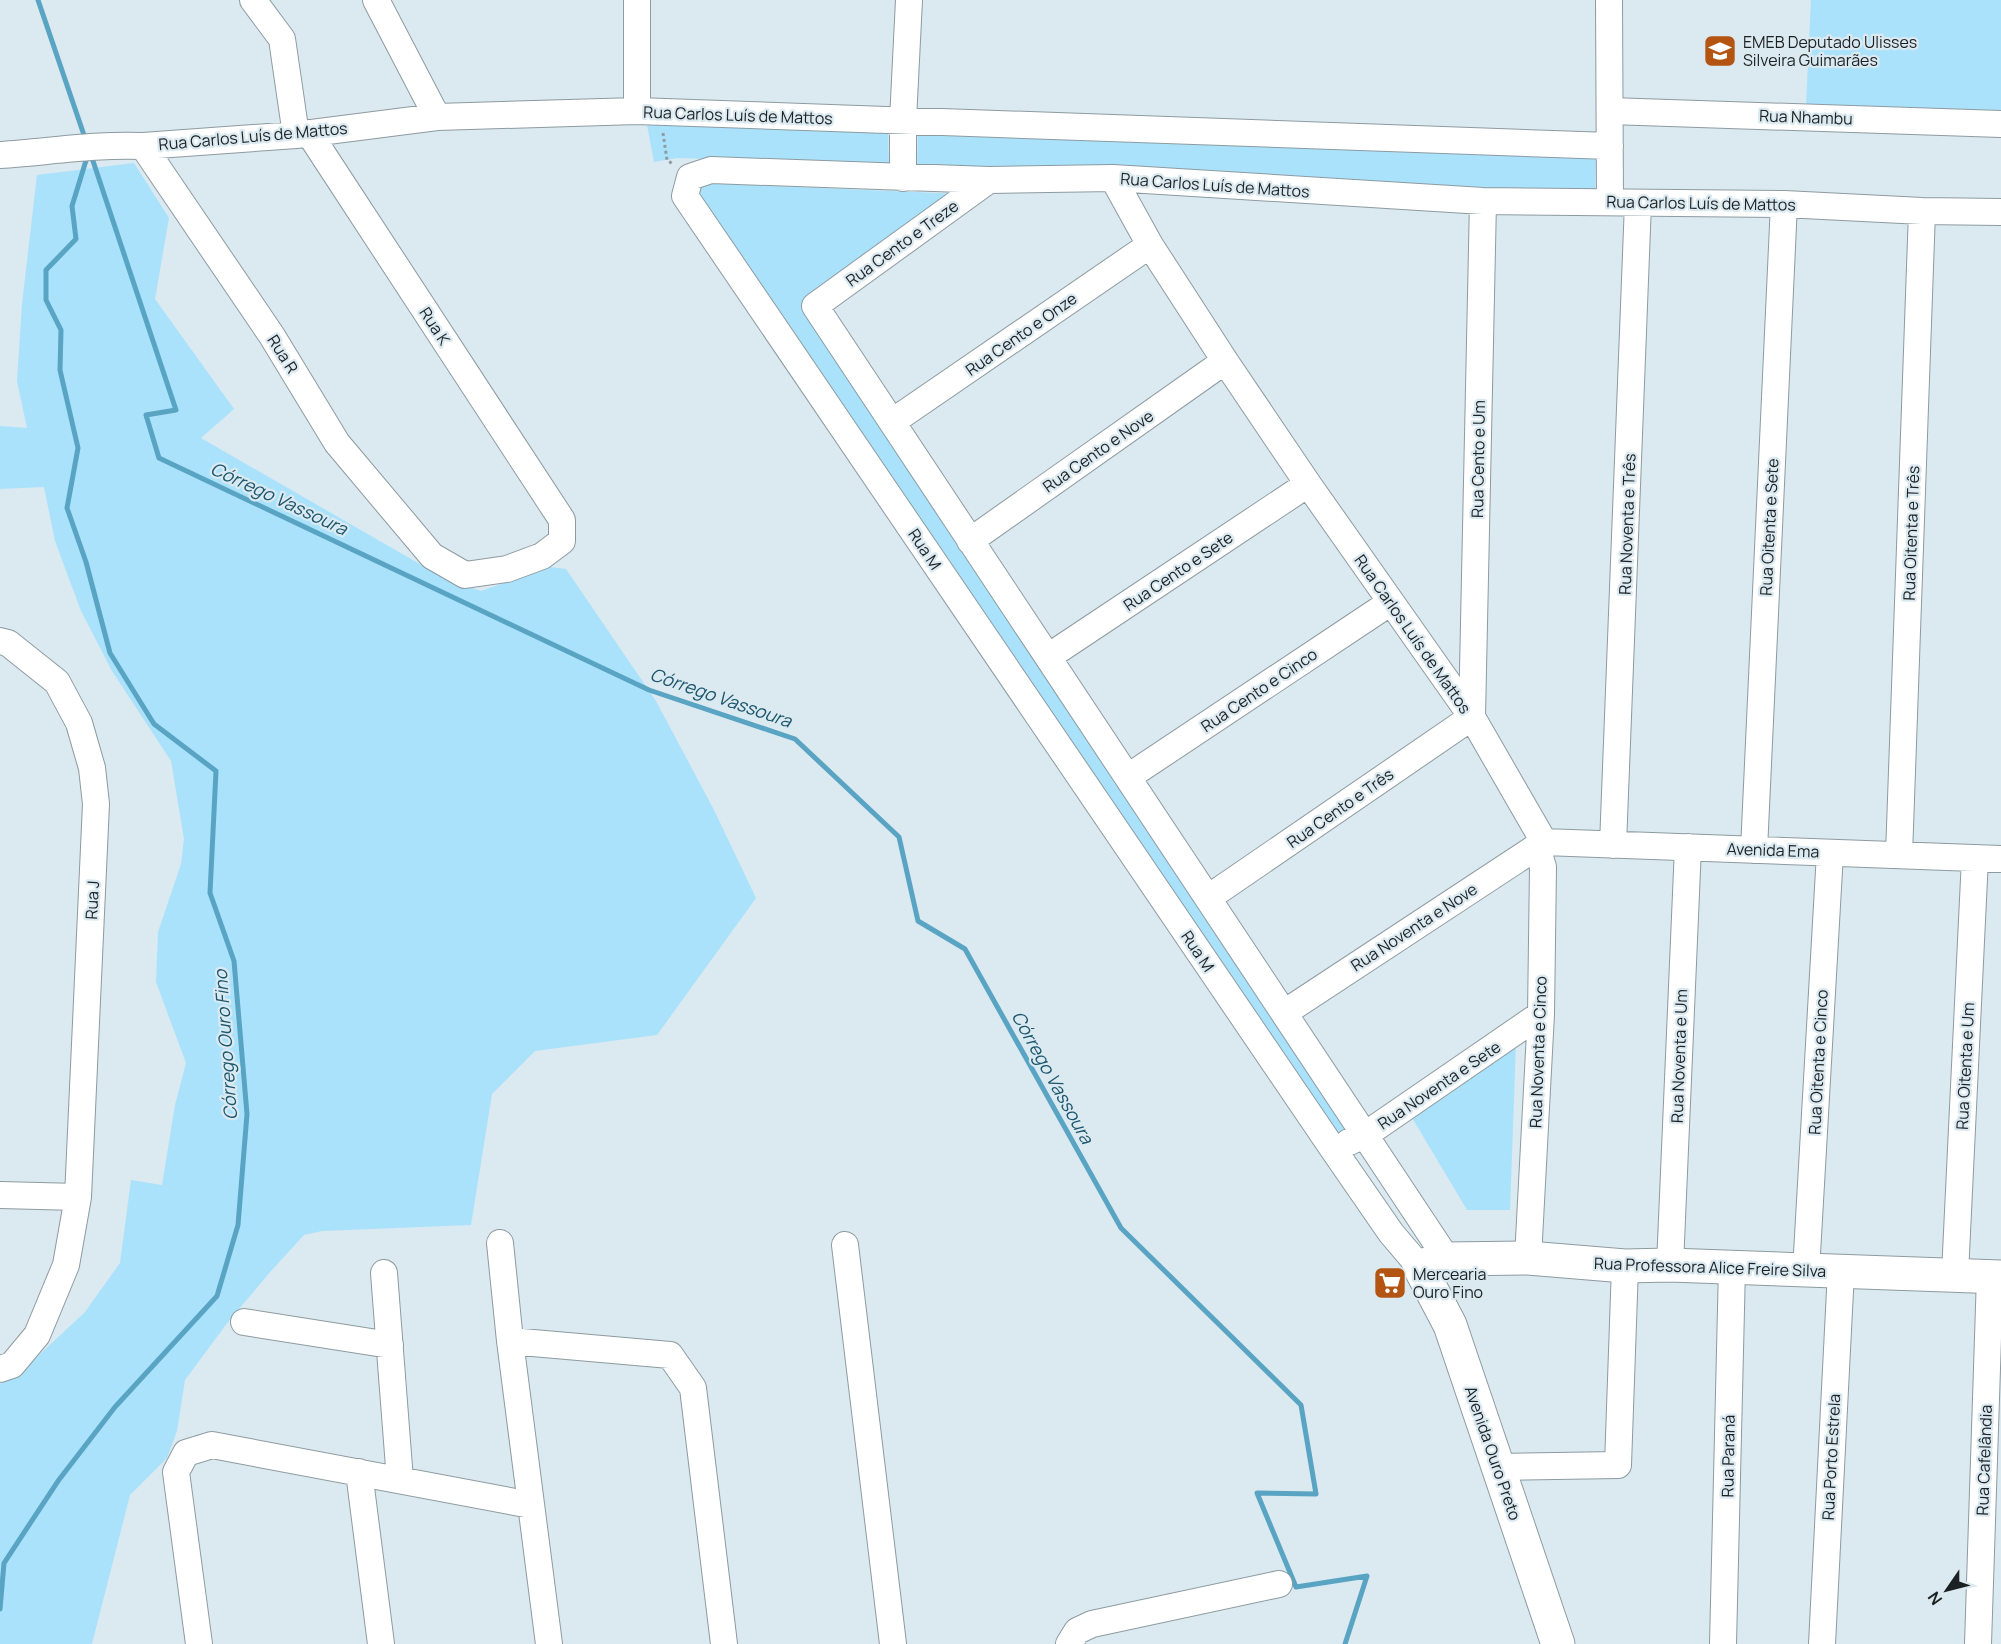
<svg xmlns="http://www.w3.org/2000/svg" width="2001" height="1644" font-family="Manrope,sans-serif">
<style>
.green{fill:#aae2fc}
.lines{fill:none;stroke-linecap:round;stroke-linejoin:round}
.stream{stroke:#5aa4c3;stroke-width:5}
.minor-casing{stroke:#8d9ba1;stroke-width:28}
.major-casing{stroke:#8d9ba1;stroke-width:35}
.path{stroke:#919ca1;stroke-width:3;stroke-dasharray:3 3;stroke-linecap:butt}
.minor{stroke:#fff;stroke-width:26}
.major{stroke:#fff;stroke-width:33}
.labels{text-anchor:middle;dominant-baseline:central;stroke-width:4.5;stroke-linejoin:round;paint-order:stroke}
.poi-label{font-size:16px;fill:#1b2023;stroke:#dbe9f0;text-anchor:start}
.street-label{font-size:16px;fill:#1b2023;stroke:#dbe9f0}
.water-label{font-size:18px;font-style:italic;fill:#1b566d;stroke:#dbe9f0}
</style>
<rect width="100%" height="100%" fill="#dbe9f0"/>
<path class="green" d="M1811 0H2001V119L1806 106Z
M647 125 888 131 889 165 677 158 654 162Z
M918 132 1596 156 1595 193 917 170Z
M134 163 169 218 155 299 234 409 201 438 444 578 481 591 550 567 566 569 656 701 713 808 756 898 657 1035 535 1051 492 1094 471 1225 322 1231 304 1235 271 1271 228 1322 185 1380 177 1431 167 1458 130 1495 92 1644H0V1384L25 1368 85 1312 120 1263 131 1180 162 1185 175 1105 186 1063 156 982 158 932 181 864 184 839 171 761 112 671 81 611 55 541 44 487 0 489V426L27 428 17 381 22 304 37 175Z
M707 183 960 194 805 300 1356 1125 1335 1139 693 199 701 187Z
M1516 1043 1510 1210H1467L1411 1116Z"/>
<g class="lines">
<path class="stream" d="M38 0 86 141
M91 155 176 410 146 415 159 458 649 690 795 739 899 837 918 921 965 949 1121 1228 1301 1405 1316 1494 1257 1493 1296 1587 1367 1576 1345 1644
M0 1609 4 1563 58 1481 115 1407 217 1296 238 1225 247 1114 234 961 210 893 216 771 154 724 110 653 86 562 67 508 78 448 60 370 61 330 46 300V270L76 239 72 206 88 154"/>
<defs>
<path id="minor" d="M253 0 282 39 296 135
M376 0 437 117
M1609 0 1610 201
M637 111V0
M1610 111 2001 124
M143 146 272 336 337 443 432 556 465 575 507 569 542 556 562 541V520L309 133
M0 155C47 152 95 144 143 146L296 135 437 117 637 111 1610 146
M903 178V120L909 0
M1113 178 1150 245 1225 361 1308 484 1472 717 1544 842
M989 180 815 306 1447 1259
M892 422 1150 245
M970 541 1225 361
M0 641 8 643 57 682 79 723 92 768 96 804 78 1197 66 1265 37 1335 12 1365 0 1369
M1048 657 1308 484
M1128 777 1391 602
M1544 842 2001 859
M1613 845 1638 203
M1754 850 1784 204
M1899 855 1922 211
M1208 898 1472 717 1483 201
M1284 1013 1544 842
M1349 1142 1365 1135 1541 1014
M0 1195 78 1197
M500 1243 510 1341 549 1644
M845 1245 893 1644
M1528 1258 1541 1014 1543 867 1537 847
M1670 1265 1688 847
M1419 1266 1391 1233 1333 1149 685 196 690 177 711 170 989 180 1113 178 1483 201 1784 204 1922 211 2001 212
M1806 1271 1830 853
M384 1273 400 1480
M1955 1274 1975 858
M244 1322 390 1345
M510 1341 670 1355 693 1388 724 1644
M1497 1467 1618 1465 1625 1266
M359 1472 381 1644
M199 1644 176 1472 186 1453 212 1445 531 1505
M1069 1644 1077 1631 1092 1624 1279 1584
M1723 1644 1732 1267
M1822 1644 1841 1271
M1978 1644 1990 1276"/>
<path id="major" d="M1558 1644 1450 1325 1419 1266 1447 1259 1528 1258 1625 1266 1670 1265 2001 1277"/>
</defs>
<use href="#minor" class="minor-casing"/>
<use href="#major" class="major-casing"/>
<path class="path" d="M663 133 667 160 674 165"/>
<use href="#minor" class="minor"/>
<use href="#major" class="major"/>
</g>
<defs>
<symbol id="school-square" viewBox="-11 -11 22 22"><rect x="-9" y="-9" width="18" height="18" rx="4" fill="#b45412" stroke="#dbe9f0"/><path d="M0-5L7-2L0 1L-7-2ZM-4 1L0 2.5L4 1V4Q0 6-4 4Z" fill="#fff"/></symbol>
<symbol id="supermarket-square" viewBox="-11 -11 22 22"><rect x="-9" y="-9" width="18" height="18" rx="4" fill="#b45412" stroke="#dbe9f0"/><path d="M-6-5.5h2.5l.6 2H6L4.5 2H-2.5L-4.4-4H-6ZM-1.5 3.2a1.3 1.3 0 1 0 .1 0ZM3 3.2a1.3 1.3 0 1 0 .1 0Z" fill="#fff"/></symbol>
</defs>
<g fill-rule="evenodd">
<use href="#school-square" x="1701" y="32" width="38" height="38"/>
<use href="#supermarket-square" x="1371" y="1264" width="38" height="38"/>
</g>
<g class="labels">
<g class="poi-label">
<text x="1743" y="42">EMEB Deputado Ulisses<tspan x="1743" dy="18">Silveira Guimarães</tspan></text>
<text x="1413" y="1274">Mercearia<tspan x="1413" dy="18">Ouro Fino</tspan></text>
</g>
<g class="street-label">
<text transform="translate(738 115) rotate(2)">Rua Carlos Luís de Mattos</text>
<text transform="translate(1806 117) rotate(2)">Rua Nhambu</text>
<text transform="translate(253 136) rotate(-5)">Rua Carlos Luís de Mattos</text>
<text transform="translate(1215 185) rotate(4)">Rua Carlos Luís de Mattos</text>
<text transform="translate(1701 203) rotate(1)">Rua Carlos Luís de Mattos</text>
<text transform="translate(902 243) rotate(-36)">Rua Cento e Treze</text>
<text transform="translate(435 326) rotate(57)">Rua K</text>
<text transform="translate(1021 334) rotate(-35)">Rua Cento e Onze</text>
<text transform="translate(283 354) rotate(58)">Rua R</text>
<text transform="translate(1098 451) rotate(-35)">Rua Cento e Nove</text>
<text transform="translate(1478 459) rotate(-89)">Rua Cento e Um</text>
<text transform="translate(1627 524) rotate(-88)">Rua Noventa e Três</text>
<text transform="translate(1769 527) rotate(-87)">Rua Oitenta e Sete</text>
<text transform="translate(1911 533) rotate(-88)">Rua Oitenta e Três</text>
<text transform="translate(925 549) rotate(56)">Rua M</text>
<text transform="translate(1178 571) rotate(-34)">Rua Cento e Sete</text>
<text transform="translate(1413 634) rotate(55)">Rua Carlos Luís de Mattos</text>
<text transform="translate(1259 690) rotate(-34)">Rua Cento e Cinco</text>
<text transform="translate(1340 808) rotate(-35)">Rua Cento e Três</text>
<text transform="translate(1773 850) rotate(2)">Avenida Ema</text>
<text transform="translate(92 900) rotate(-87)">Rua J</text>
<text transform="translate(1414 927) rotate(-33)">Rua Noventa e Nove</text>
<text transform="translate(1198 951) rotate(56)">Rua M</text>
<text transform="translate(1538 1052) rotate(-88)">Rua Noventa e Cinco</text>
<text transform="translate(1679 1056) rotate(-88)">Rua Noventa e Um</text>
<text transform="translate(1818 1062) rotate(-87)">Rua Oitenta e Cinco</text>
<text transform="translate(1965 1066) rotate(-87)">Rua Oitenta e Um</text>
<text transform="translate(1439 1085) rotate(-34)">Rua Noventa e Sete</text>
<text transform="translate(1710 1267) rotate(2)">Rua Professora Alice Freire Silva</text>
<text transform="translate(1493 1453) rotate(71)">Avenida Ouro Preto</text>
<text transform="translate(1728 1456) rotate(-89)">Rua Paraná</text>
<text transform="translate(1831 1457) rotate(-87)">Rua Porto Estrela</text>
<text transform="translate(1984 1460) rotate(-88)">Rua Cafelândia</text>
</g>
<g class="water-label">
<text transform="translate(279 498) rotate(25)">Córrego Vassoura</text>
<text transform="translate(721 697) rotate(19)">Córrego Vassoura</text>
<text transform="translate(225 1045) rotate(-94)">Córrego Ouro Fino</text>
<text transform="translate(1053 1077) rotate(61)">Córrego Vassoura</text>
</g>
</g>
<g transform="translate(1947 1590) rotate(235)" stroke="#dbe9f0" stroke-width="4.5" paint-order="stroke">
<path d="M0-4.5L10 22L0 15L-10 22Z" fill="#1b2023"/>
<text y="-9" font-size="16" font-weight="bold" text-anchor="middle" fill="#1b2023">N</text>
</g>
</svg>
